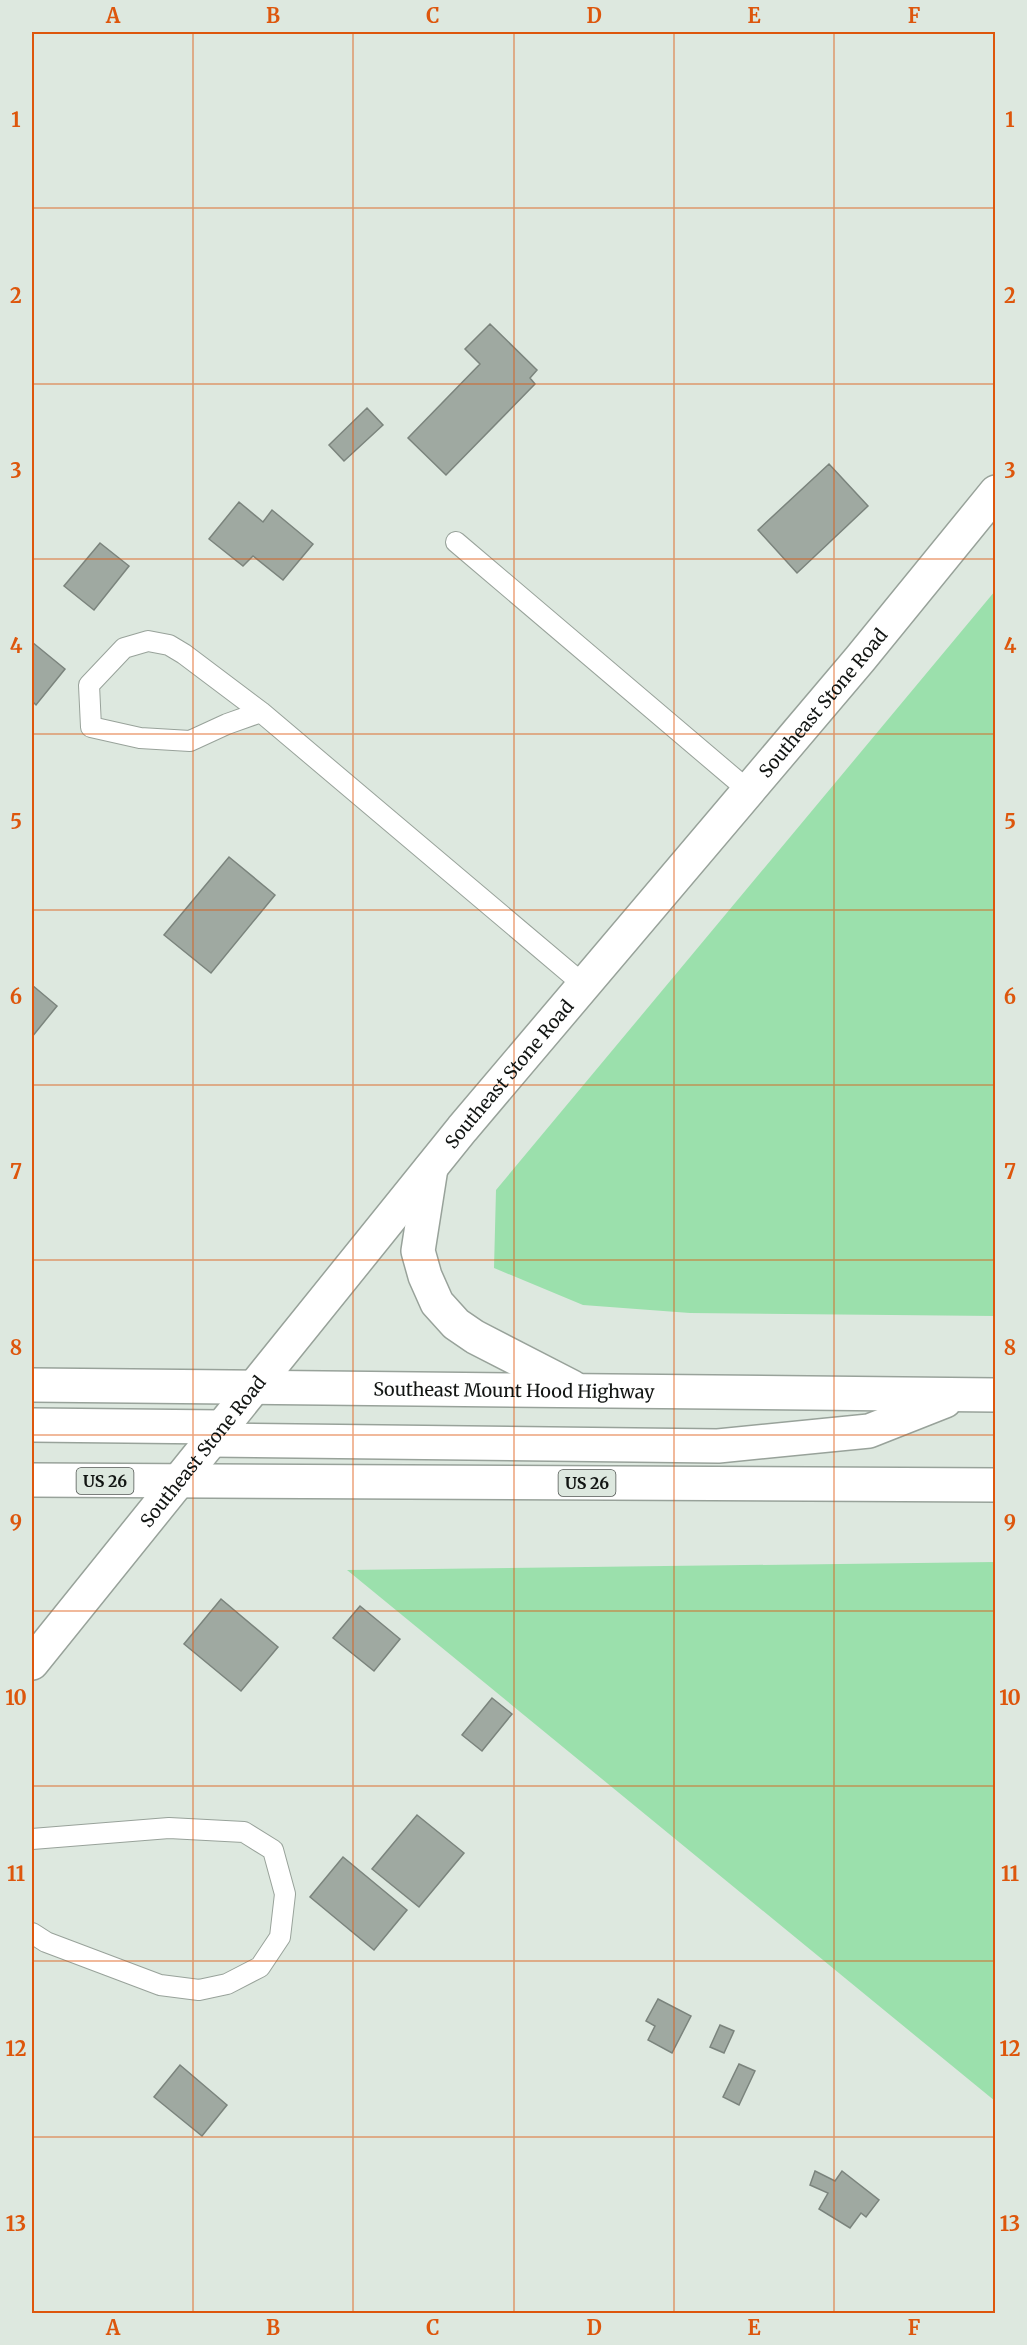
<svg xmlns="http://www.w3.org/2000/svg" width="1027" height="2345" font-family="Merriweather,serif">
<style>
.green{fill:#9be0ac}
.building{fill:#9fa9a1;stroke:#7b847d;stroke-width:1.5}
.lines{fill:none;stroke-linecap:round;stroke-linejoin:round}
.lane-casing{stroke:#98a29a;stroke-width:22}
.secondary-casing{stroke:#98a29a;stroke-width:36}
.highway-casing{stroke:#98a29a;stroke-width:36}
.lane{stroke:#fff;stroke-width:20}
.secondary{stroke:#fff;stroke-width:33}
.highway{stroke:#fff;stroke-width:33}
.grid{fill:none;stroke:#dd560c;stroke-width:1.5;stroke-opacity:0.55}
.labels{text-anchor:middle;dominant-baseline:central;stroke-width:4.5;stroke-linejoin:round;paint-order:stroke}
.shield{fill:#dde8df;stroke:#4f5450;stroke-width:1.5}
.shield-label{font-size:16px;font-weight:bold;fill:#121513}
.street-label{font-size:18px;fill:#121513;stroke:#dde8df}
.neatline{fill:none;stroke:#dd560c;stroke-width:2}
.grid-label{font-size:20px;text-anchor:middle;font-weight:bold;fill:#dd560c}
</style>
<rect width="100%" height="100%" fill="#dde8df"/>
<path class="green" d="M995 591V1316L690 1313 583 1305 494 1268 496 1190Z
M995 1562V2101L347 1570Z"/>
<path class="building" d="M490 324 537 370 530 378 535 384 446 475 408 438 480 364 465 349Z
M367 408 383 425 344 461 329 445Z
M829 464 868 506 797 573 758 530Z
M239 502 263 522 272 510 313 544 283 580 253 556 243 566 209 539Z
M100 543 129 566 94 610 64 586Z
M32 642 65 669 36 705 32 701Z
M229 857 275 895 211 973 164 935Z
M32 985 57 1006 32 1037Z
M221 1599 278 1647 241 1691 184 1644Z
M360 1606 400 1639 374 1671 333 1638Z
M492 1698 512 1714 482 1751 462 1735Z
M417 1815 464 1853 419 1907 372 1869Z
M343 1857 407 1910 374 1950 310 1897Z
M658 1999 691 2016 672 2053 648 2040 655 2026 646 2021Z
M720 2025 734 2031 724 2053 710 2047Z
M739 2064 755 2071 739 2105 723 2097Z
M180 2065 227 2105 202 2136 154 2097Z
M815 2171 835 2181 842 2171 879 2200 866 2217 861 2213 850 2228 819 2209 828 2193 810 2185Z"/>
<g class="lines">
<defs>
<path id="lane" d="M456 542 749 791
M261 712 184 654 169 645 148 641 124 648 89 685 91 727 140 738 190 741 227 724 261 712 584 985
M32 1839 169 1828 244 1832 273 1850 285 1894 280 1937 260 1967 227 1984 199 1990 160 1985 46 1942 32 1933"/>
<g id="secondary">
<path id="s1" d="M32 1663 462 1129 860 659 996 492"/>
</g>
<g id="highway">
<path d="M431 1168 418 1251 425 1276 437 1303 456 1324 475 1337 572 1387"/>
<path id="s2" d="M32 1385 996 1395"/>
<path d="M32 1425 221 1427"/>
<path d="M211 1440 718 1446 869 1431 945 1401"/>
<path d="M32 1480 996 1485"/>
</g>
</defs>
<use href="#lane" class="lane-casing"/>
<use href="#secondary" class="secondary-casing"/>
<use href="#highway" class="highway-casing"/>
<use href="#lane" class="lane"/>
<use href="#secondary" class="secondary"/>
<use href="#highway" class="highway"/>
</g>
<path class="grid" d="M193 32V2314M353 32V2314M514 32V2314M674 32V2314M834 32V2314M32 208H996M32 384H996M32 559H996M32 734H996M32 910H996M32 1085H996M32 1260H996M32 1435H996M32 1611H996M32 1786H996M32 1961H996M32 2137H996"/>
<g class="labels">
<g class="shield">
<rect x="76.5" y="1468" width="57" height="26" rx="4.5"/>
<rect x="558.5" y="1470" width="57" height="26" rx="4.5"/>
</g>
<g class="shield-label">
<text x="105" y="1481">US 26</text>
<text x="587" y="1483">US 26</text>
</g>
<g class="street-label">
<text stroke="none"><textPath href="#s1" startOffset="1244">Southeast Stone Road</textPath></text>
<text stroke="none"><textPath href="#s1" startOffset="758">Southeast Stone Road</textPath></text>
<text stroke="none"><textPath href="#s2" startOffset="482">Southeast Mount Hood Highway</textPath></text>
<text stroke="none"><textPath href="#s1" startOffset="272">Southeast Stone Road</textPath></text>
</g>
</g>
<rect width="1027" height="2345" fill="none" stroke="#dde8df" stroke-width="66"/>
<rect x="33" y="33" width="961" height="2279" class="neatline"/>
<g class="grid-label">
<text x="113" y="23">A</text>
<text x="273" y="23">B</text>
<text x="433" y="23">C</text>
<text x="594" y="23">D</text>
<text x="754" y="23">E</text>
<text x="914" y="23">F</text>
<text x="16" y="127">1</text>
<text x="1010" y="127">1</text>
<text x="16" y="303">2</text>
<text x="1010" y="303">2</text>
<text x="16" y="478">3</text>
<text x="1010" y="478">3</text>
<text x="16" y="653">4</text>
<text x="1010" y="653">4</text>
<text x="16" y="829">5</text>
<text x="1010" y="829">5</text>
<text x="16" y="1004">6</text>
<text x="1010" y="1004">6</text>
<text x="16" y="1179">7</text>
<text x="1010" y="1179">7</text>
<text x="16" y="1355">8</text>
<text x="1010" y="1355">8</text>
<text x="16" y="1530">9</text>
<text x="1010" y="1530">9</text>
<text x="16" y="1705">10</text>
<text x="1010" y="1705">10</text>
<text x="16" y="1881">11</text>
<text x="1010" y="1881">11</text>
<text x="16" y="2056">12</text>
<text x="1010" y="2056">12</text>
<text x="16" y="2231">13</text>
<text x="1010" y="2231">13</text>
<text x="113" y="2335">A</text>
<text x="273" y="2335">B</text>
<text x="433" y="2335">C</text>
<text x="594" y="2335">D</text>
<text x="754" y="2335">E</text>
<text x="914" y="2335">F</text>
</g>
</svg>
